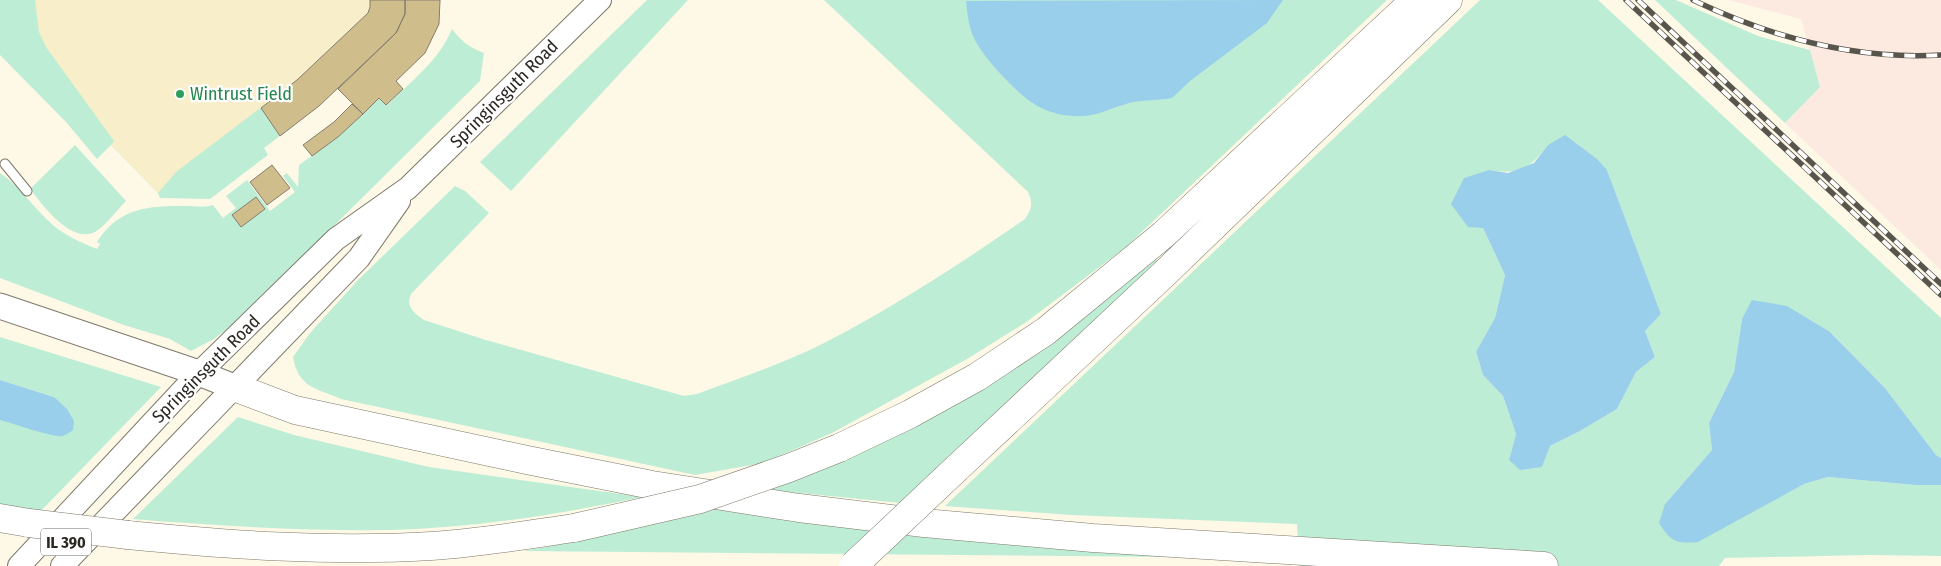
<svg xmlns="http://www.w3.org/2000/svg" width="1941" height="566" font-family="'Fira Sans Condensed',sans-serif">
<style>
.industrial{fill:#fceae0}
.green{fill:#beedd5;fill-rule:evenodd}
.sand{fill:#f8eec9}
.water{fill:#99cfea}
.building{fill:#cfbd8c;stroke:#847e6f}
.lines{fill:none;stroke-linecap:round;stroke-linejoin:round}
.service-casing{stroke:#7d7869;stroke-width:11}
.tertiary-casing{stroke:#7d7869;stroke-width:24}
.secondary-casing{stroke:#7d7869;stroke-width:27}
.motorway-casing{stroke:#7d7869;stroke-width:29}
.service{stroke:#fff;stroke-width:9}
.tertiary{stroke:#fff;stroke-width:22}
.secondary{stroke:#fff;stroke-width:25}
.motorway{stroke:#fff;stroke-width:28}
.rail-casing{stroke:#58554c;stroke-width:5.5}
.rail{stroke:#fff;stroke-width:4;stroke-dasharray:11;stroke-linecap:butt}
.motorway-bridge-casing{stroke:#7d7869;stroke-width:29;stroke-linecap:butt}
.motorway-bridge{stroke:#fff;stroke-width:28}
.leisure-dot{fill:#2e9e5b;stroke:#fff;stroke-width:2}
.labels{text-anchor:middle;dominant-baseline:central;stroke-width:4.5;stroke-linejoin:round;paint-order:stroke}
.shield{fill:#fff;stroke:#6b6864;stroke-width:1}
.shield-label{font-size:16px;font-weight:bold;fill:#2b2822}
.leisure-label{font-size:18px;fill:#27864d;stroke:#fff;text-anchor:start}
.street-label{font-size:18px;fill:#2b2822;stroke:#fff}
</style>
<rect width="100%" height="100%" fill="#fef8e7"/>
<path class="industrial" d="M1728 0H1941V270L1785 123 1820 87 1801 19Z"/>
<path class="green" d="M0 0H370L368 13 297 80 261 108 280 136 264 148 268 155 210 199 160 198 158 193 111 145 97 159 66 122 0 55Z
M647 0H688L511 191 480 162Z
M824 0H1387L1126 247 1025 323 967 359 832 433 763 463 695 475 341 399C315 388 298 387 293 357L310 333 359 279 455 186 465 191 489 213 412 293C404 305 414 313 424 320L486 340 684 396 697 394C739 378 783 364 824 343 894 307 960 264 1025 219 1032 209 1033 203 1028 192Z
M1480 0H1598L1941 318V458L1936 455 1885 388 1830 332 1742 319 1734 372 1709 423 1712 450 1665 504 1754 510 1804 484 1828 477 1915 485H1941V556L1869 555 1725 558 1719 566H1299L1297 524 1071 515 945 506ZM1548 145 1607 170 1661 314 1645 331 1655 357 1636 372 1617 409 1580 431 1550 446 1509 460 1516 434 1503 396 1483 375 1476 353 1495 318 1505 275 1483 228 1489 170C1520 175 1529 169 1548 145Z
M1655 0H1676L1758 36 1810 50 1820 87 1785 123Z
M452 29C461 41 470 48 484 53L480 81 241 318 214 339 191 351 170 339 124 325 0 278V173C21 187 34 209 53 225 66 236 82 243 97 249L100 244 97 242C119 207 149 206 186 206 195 206 205 208 213 205L223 218 236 208 226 196 247 180 270 211 295 192 283 176 287 173 298 187 299 165 338 137 379 98 387 105C412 80 438 62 452 29Z
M75 145 126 201C118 209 103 229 93 233 69 242 42 204 30 189Z
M1156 259 1161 263 901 503 769 490C828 466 888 443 943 411 1019 368 1089 315 1156 259Z
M0 337 161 387 38 514 0 507V420L20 425 54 397 0 380Z
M238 417 294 435 429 467 642 497C560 514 475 528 391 530 304 531 219 526 133 519Z
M718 508 1170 553V557L523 551 577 541Z"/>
<path class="sand" d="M35 0H370V7L368 13 297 80 176 172 158 193 111 145 114 141 46 47 39 32Z"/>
<path class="water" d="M1283 0 1267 23 1190 81 1172 98C1156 101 1139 99 1123 105 1109 109 1098 115 1083 116 1042 118 1022 97 996 69 986 57 976 45 971 31 968 21 967 10 966 1Z
M1565 135 1597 159 1607 170 1661 314 1645 331 1655 357 1636 372 1617 409 1580 431 1550 446 1542 467 1520 470 1509 460 1516 434 1503 396 1483 375 1476 352 1495 318 1505 275 1483 228 1468 227 1451 204 1464 178 1489 170 1508 173 1534 163 1548 145Z
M1752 300 1787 306 1830 332 1885 388 1936 455 1941 458V485H1915L1828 477 1804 484 1698 542C1676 544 1671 542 1659 523L1665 504 1712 450 1709 423 1734 372 1742 319Z
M0 380 54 397 67 409 74 421 73 430C70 432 66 435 62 436 54 438 12 423 0 420Z"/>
<path class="building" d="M370 0H405V14L396 33 319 106 280 136 261 108 297 80 368 13 370 7Z
M405 0H440L439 24 425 53 396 81 403 89 386 105 379 98 363 114 338 89 396 33 405 14Z
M352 104 363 114 338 137 312 156 303 145 334 122Z
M272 165 290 188 267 205 250 182Z
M256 197 265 209 241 227 232 215Z"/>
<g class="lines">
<defs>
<path id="service" d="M5 164 27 191"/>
<path id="tertiary" d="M19 566 199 373 336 239 408 188 600 0
M62 566 359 258 399 201"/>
<path id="secondary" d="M0 306 199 373 234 387"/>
<path id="motorway" d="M234 387 295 410 527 460 652 485 799 508 924 523 1093 538 1544 566
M839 448 910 414 977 377 1046 331 1163 235 1415 0
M957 468 1164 274 1448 0
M0 518 29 523
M128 535C228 545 330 552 431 546 479 543 526 535 574 528"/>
</defs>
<use href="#service" class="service-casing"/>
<use href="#tertiary" class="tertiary-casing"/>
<use href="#secondary" class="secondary-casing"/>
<use href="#motorway" class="motorway-casing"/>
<use href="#service" class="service"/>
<use href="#tertiary" class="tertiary"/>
<use href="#secondary" class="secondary"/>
<use href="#motorway" class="motorway"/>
<defs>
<path id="rail" d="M1626 0 1941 295
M1638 0 1941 284
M1693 0C1770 37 1855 60 1941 55"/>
</defs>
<use href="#rail" class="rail-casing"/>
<use href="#rail" class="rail"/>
<defs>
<path id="motorway-bridge" d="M29 523 128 535
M574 528 700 499 789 468 839 448
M853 566 957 468"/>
</defs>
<use href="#motorway-bridge" class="motorway-bridge-casing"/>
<use href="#motorway-bridge" class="motorway-bridge"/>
</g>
<circle class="leisure-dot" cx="180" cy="94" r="5"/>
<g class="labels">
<rect class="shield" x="41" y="528.5" width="50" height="27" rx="4"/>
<g class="shield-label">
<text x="66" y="542">IL 390</text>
</g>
<g class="leisure-label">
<text x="190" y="94">Wintrust Field</text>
</g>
<g class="street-label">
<text transform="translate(504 94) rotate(-45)">Springinsguth Road</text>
<text transform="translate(206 369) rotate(-45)">Springinsguth Road</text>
</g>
</g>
</svg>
